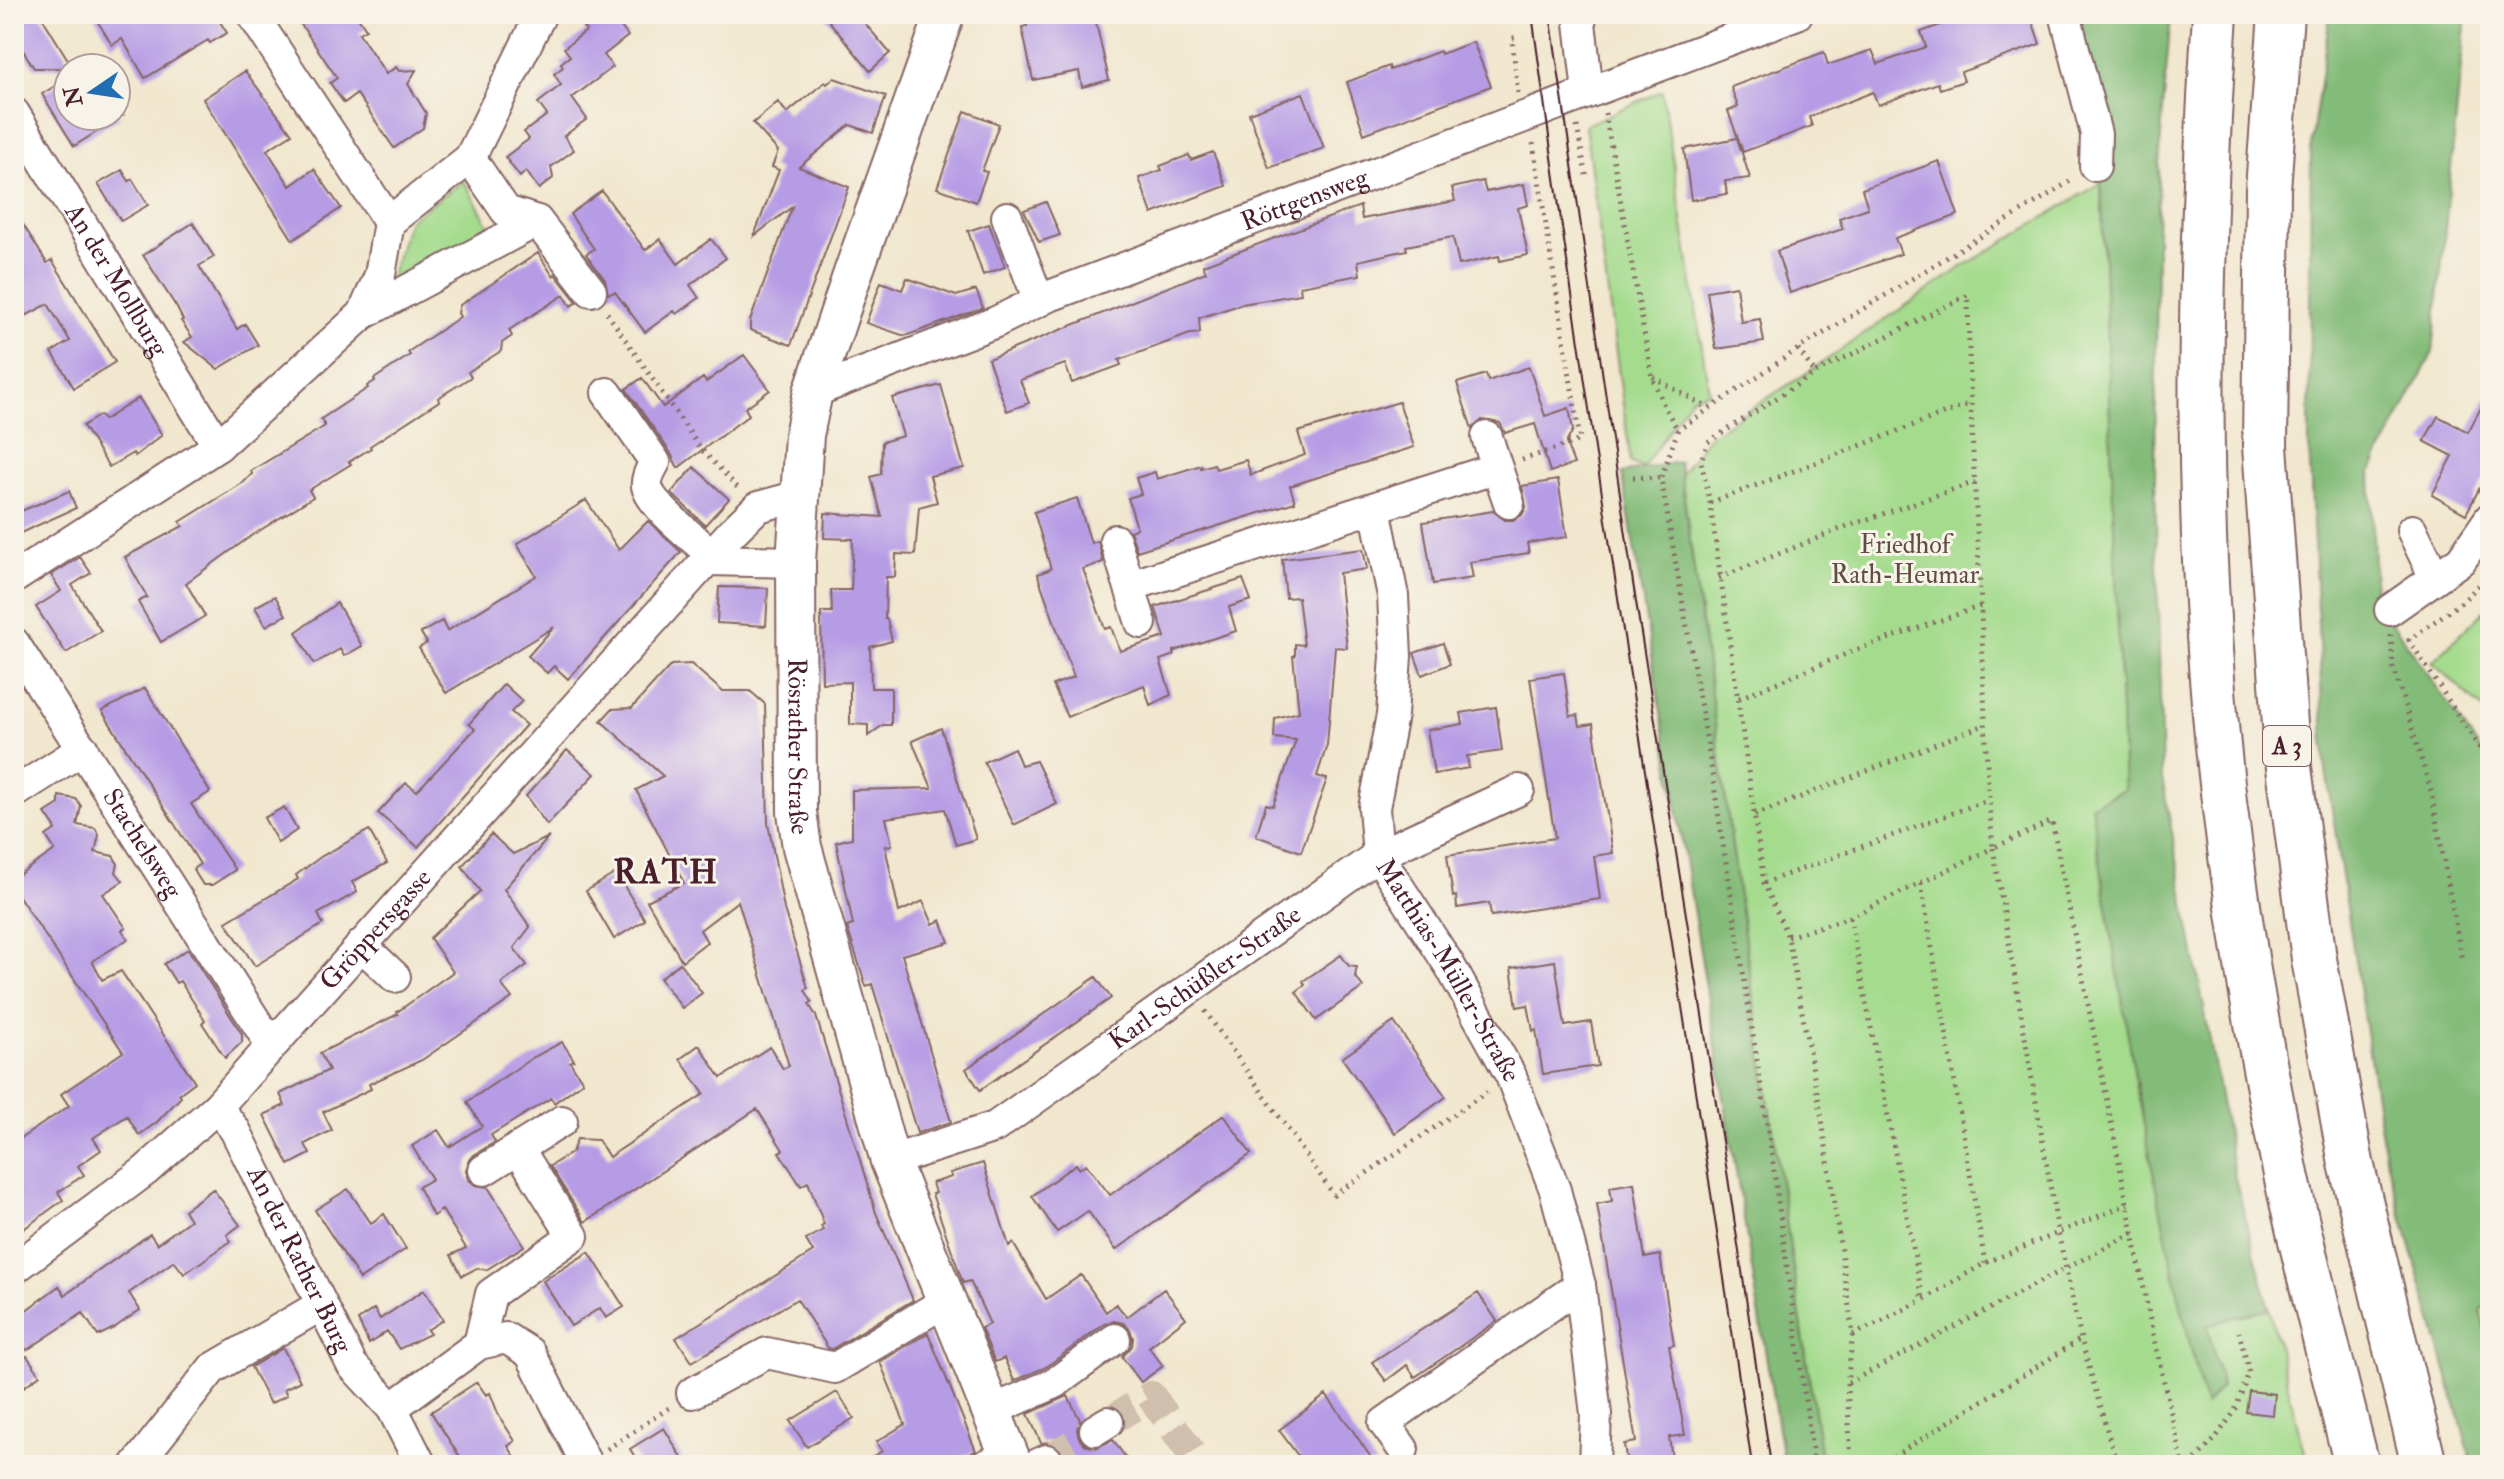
<svg xmlns="http://www.w3.org/2000/svg" width="2504" height="1479" font-family="'IM FELL Double Pica',serif">
<style>
.green{fill:#a4db8d;stroke:#777d5c;stroke-width:2}
.forest{fill:#83bb78;stroke:#666d52;stroke-width:2}
.building{fill:#b69be5}
.lines{fill:none;stroke-linecap:round;stroke-linejoin:round}
.minor-tunnel{stroke:#d0bfad;stroke-width:30;stroke-dasharray:30 15;stroke-linecap:butt}
.minor-casing{stroke:#846564;stroke-width:34}
.major-casing{stroke:#846564;stroke-width:42}
.highway-casing{stroke:#846564;stroke-width:48}
.path{stroke:#846564;stroke-width:5;stroke-dasharray:2 6;stroke-linecap:butt}
.minor{stroke:#fff;stroke-width:30}
.major{stroke:#fff;stroke-width:38}
.highway{stroke:#fff;stroke-width:44}
.tram{stroke:#4a1f2b;stroke-width:2}
.labels{text-anchor:middle;dominant-baseline:central;stroke-width:6;stroke-linejoin:round;paint-order:stroke}
.shield{fill:#f7f3e8;stroke:#7e5f64;stroke-width:2}
.shield-label{font-size:24px;font-weight:bold;fill:#4a1f2b}
.street-label{font-size:26px;fill:#4a1f2b;stroke:#f7f3e8}
.park-label{font-size:26px;fill:#604e44;stroke:#f7f3e8}
.district-label{font-size:34px;font-weight:bold;letter-spacing:2px;fill:#4a1f2b;stroke:#f7f3e8}
</style>
<rect width="100%" height="100%" fill="#f7f3e8"/>
<filter id="ink" filterUnits="userSpaceOnUse"><feTurbulence type="fractalNoise" baseFrequency=".0125" numOctaves="2"/><feDisplacementMap in="SourceGraphic" scale="16" xChannelSelector="R" yChannelSelector="G"/><feConvolveMatrix kernelMatrix="1 2 1 2 8 2 1 2 1" color-interpolation-filters="sRGB"/></filter>
<filter id="wash" filterUnits="userSpaceOnUse"><feTurbulence type="fractalNoise" baseFrequency=".006" numOctaves="4" result="noise"/><feDisplacementMap in="SourceGraphic" scale="32" xChannelSelector="R" yChannelSelector="G"/><feGaussianBlur stdDeviation="1.8" result="paint"/><feColorMatrix in="noise" values="0 0 0 0 0 0 0 0 0 0 0 0 0 0 0 0 0 1.4 0 .05"/><feComposite in="paint" operator="in"/></filter>
<g filter="url(#wash)">
<rect width="100%" height="100%" fill="#f1e7ce"/>
<path class="green" d="M1662 91 1709 392 1691 397 1643 468 1631 463 1585 125Z
M464 181 492 231 388 285 409 220Z
M2101 183 2135 1085 2222 1387 2206 1325 2269 1308 2307 1465H1822L1746 948 1681 474 1709 436 1816 367 1962 267Z
M2490 605V716L2432 662Z"/>
<path class="forest" d="M2077 14H2171L2160 147 2157 234 2155 478 2162 778 2235 1178 2269 1308 2207 1325 2222 1387 2205 1405C2154 1207 2122 1006 2091 805L2124 790 2101 183 2105 134Z
M2330 14H2466L2433 352 2371 472 2375 598 2490 764V1300L2481 1311 2490 1355V1465H2473L2385 1156 2325 764 2309 444 2311 145Z
M1679 462 1746 948 1822 1465H1784L1622 473Z"/>
<g id="blocks">
<path class="building" d="M14 14H40L73 68H34L14 36Z
M93 14H215L227 33 210 43 208 40 145 78 122 39 112 45Z
M294 14H356L366 29 359 33 386 74 396 67 399 71 416 70 408 84 426 113 423 128 394 148 357 94 344 103 330 83 337 78Z
M574 14H611L628 36 604 55 613 67 572 98 587 119 564 136 574 150 551 167 553 178 539 189 526 171 520 177 505 157 529 139 524 132 547 115 538 103 561 85 554 74 563 67 561 63 570 56 564 48 586 31Z
M823 14H857L890 53 870 71Z
M1025 14H1094L1109 80 1082 87 1079 71 1033 80 1022 27 1027 26Z
M1957 14H2030L2040 44 1961 72 1964 81 1940 89 1938 83 1878 105 1873 92 1809 117 1812 126 1743 152 1728 111 1738 107 1731 87 1824 52 1828 65 1872 50 1878 64 1926 47 1921 32 1943 24 1941 20Z
M1473 42 1491 86 1364 134 1347 82 1389 66 1390 70 1440 51 1441 54Z
M245 71 292 134 267 150 290 186 314 169 341 208 293 240 203 99Z
M68 78V116H122L74 146 42 94Z
M834 78 886 96 873 133 850 125 799 167 849 187 791 345 750 330V321L792 207 754 236 779 170 772 167 778 151 753 123 778 102 787 113 825 82 827 84Z
M1303 93 1324 148 1269 168 1249 113Z
M965 111 999 124 982 171 987 172 976 202 937 188Z
M1737 138 1750 178 1725 181 1727 194 1691 200 1684 149Z
M1213 152 1226 186 1152 214 1139 178 1162 170 1160 166 1189 155 1191 160Z
M1939 161 1958 215 1895 238 1901 254 1790 293 1777 251 1843 229 1839 218 1868 208 1862 189Z
M122 170 129 181 132 179 148 205 121 221 98 184Z
M1483 181 1486 192 1524 184 1528 205 1518 208 1528 255 1500 261 1499 256 1459 265 1453 237 1406 246 1407 250 1358 261 1360 275 1300 286 1301 294 1242 304 1199 318 1200 333 1190 334 1119 360 1121 365 1072 383 1065 364 1020 380 1029 403 1007 411 988 359 1206 272 1203 265 1360 206 1362 219 1455 201 1452 188Z
M602 191 645 250 660 239 678 264 711 239 726 258 690 285 699 298 677 314 674 311 645 332 615 292 608 294 605 280 586 254 594 249 570 214Z
M1046 202 1060 235 1039 242 1024 210Z
M14 210 47 263 52 260 115 362 74 388 52 352 70 341 48 304 14 322Z
M193 223 214 257 199 266 237 329 245 324 258 345 218 369 184 342 192 337 181 321 183 320 177 308 143 255Z
M989 224 1005 267 983 275 968 231Z
M538 253 553 276 555 274 577 302 571 306 564 295 509 330 512 336 502 343 501 351 468 372 471 377 438 398 439 401 370 446 371 448 349 462 351 464 309 490 313 497 251 536 186 583 205 616 161 642 138 602 147 597 125 557 183 526 180 522 244 482 252 474 251 471 325 426 321 419 368 388 367 386 375 381 374 379 410 355 408 352 460 317 458 313 460 305Z
M907 278 956 296 976 290 983 308 905 336 866 323 881 282 902 290Z
M1736 286 1741 322 1760 319 1764 342 1716 349 1707 291Z
M744 355 770 390 745 408 749 415 678 468 670 452 626 389 642 378 663 407 703 378 706 382Z
M1529 367 1545 416 1569 408 1573 430 1566 443 1574 464 1550 472 1535 424 1505 433 1500 423 1482 420 1472 429 1457 383 1486 374 1488 381Z
M941 385 964 468 930 476 937 502 919 507 915 555 896 554 895 577H886L885 619H887L892 641 870 647 871 688H891V725H883L868 736V725L850 724V682L822 683 821 612H832L831 590H851L853 539 824 538 825 513 882 517 871 477 881 474 882 442 903 436 892 398Z
M2490 391V468L2466 514 2432 495 2453 456 2424 441 2438 416 2468 432Z
M139 398 162 435 135 456 133 453 109 467 83 426 100 415 104 420Z
M1399 402 1414 447 1290 486 1295 502 1137 551 1130 531 1137 528 1128 498 1141 494 1136 478 1155 472 1157 479 1201 465V468L1214 464 1216 469 1246 460 1251 475 1305 455 1298 432Z
M694 467 729 499 705 525 671 493Z
M1558 480 1567 537 1527 543 1529 553 1470 562 1473 578 1433 584 1423 522 1493 511 1505 520H1514L1522 515 1526 507 1522 486Z
M69 491 76 508 14 536V514Z
M1077 498 1091 543 1098 541 1103 562 1083 569 1105 629 1111 627 1120 651 1165 637 1155 607 1243 579 1251 600 1229 607 1236 631 1174 651V655L1160 660 1171 695 1150 705 1144 685 1067 717 1053 685 1074 677 1039 579 1038 574 1051 569 1034 512Z
M586 500 619 550 648 521 681 552 568 679 554 666 547 673 528 656 554 627 446 693 419 648 427 643 421 633 442 621 447 631 536 576 517 544Z
M1363 549 1367 569 1339 573 1347 648 1335 647 1327 745 1317 776 1327 779 1301 852 1256 836 1266 804 1273 806 1296 740 1274 738 1275 718 1299 712 1293 656H1295V644L1304 645 1298 597 1286 598 1282 559Z
M80 557 91 573 72 585 101 631 66 653 36 607 61 591 51 575Z
M719 587 768 588 766 626 717 623Z
M275 596 286 615 266 626 255 607Z
M337 603 362 646 344 656 340 649 314 664 296 632Z
M1443 643 1450 664 1422 675 1414 653Z
M691 664 722 691H750L765 704 768 823 784 909 808 988 805 990 812 1002 809 1004 816 1016 876 1213 913 1300 832 1349 828 1348 797 1299 692 1362 676 1338 813 1252 806 1240 823 1230 821 1226 824 1224 808 1182 801 1186 779 1152 783 1150 757 1109 585 1222 550 1166 572 1152 577 1139 598 1140 609 1157 704 1094 680 1059 699 1045 721 1078 770 1047 783 1069 789 1066 738 901 700 930 707 942 682 961 647 901 684 883 636 790 663 776 601 721 612 709 632 708 671 665Z
M1564 673 1570 716 1578 715 1580 726 1593 724 1613 853 1594 856 1600 899 1491 916 1489 903 1457 908 1456 896 1453 897 1447 855 1555 838 1530 678Z
M504 684 522 701 511 712 526 725 418 847 378 813 406 783 417 791 475 729 469 724Z
M145 688 210 792 191 804 235 870 212 885H203L193 869 200 864 102 711Z
M1496 707 1502 751 1467 756 1469 768 1434 774 1427 730 1463 724 1461 713Z
M941 728 976 839 956 845 945 809 886 818 892 845 885 846 899 912 923 901 933 924 941 920 949 942 902 955 951 1122 917 1133 872 984 866 986 847 927 853 925 836 842 852 838V790L932 788 912 741Z
M1014 748 1021 765 1036 761 1057 804 1014 825 984 762Z
M567 750 595 774 547 825 526 796Z
M59 796 76 799 81 806 77 825 95 828 99 835 95 852 113 856 118 864 116 872 123 881 103 894 126 928 122 930 128 939 92 961 102 980 121 971 195 1082 179 1094 181 1097 157 1122 139 1135 127 1116 93 1138 101 1150 78 1166 84 1175 58 1192 63 1200 14 1236V1143L69 1106 61 1094 123 1052 14 889V878L55 850 46 836 56 829 45 813 59 804Z
M284 807 297 830 278 843 264 818Z
M369 830 387 863 352 882 357 892 318 914 323 924 255 966 226 922 298 879 296 875 322 856Z
M491 834 513 854 549 837 504 889 530 927 514 948 527 965 501 984 512 998 422 1060 369 1084 371 1089 323 1112 332 1130 305 1144 310 1154 289 1165 264 1115 285 1105 280 1094 329 1070 320 1053 398 1014 397 1012 453 972 430 938 480 891 462 866Z
M616 873 645 920 614 939 586 891Z
M188 949 242 1034V1042L225 1058 202 1023 205 1020 180 981 176 983 164 964Z
M1341 955 1349 966 1357 967 1355 976 1363 987 1316 1020 1296 992 1305 985 1303 981Z
M1555 961 1565 1026 1591 1022 1598 1066 1543 1074 1536 1030 1533 1031 1528 1005 1517 1007 1511 968Z
M680 963 702 993 682 1008 660 978Z
M1096 977 1111 998 980 1090 966 1069Z
M1394 1022 1446 1097 1395 1133 1342 1058Z
M562 1042 574 1060 570 1062 583 1082 554 1103 551 1098 491 1135 495 1142 474 1155 469 1161 466 1170 468 1179 475 1185 488 1187 524 1246 486 1270 477 1268 462 1276 451 1255 466 1248 442 1210 433 1216 418 1187 432 1179 412 1146 438 1130 449 1147 482 1126 467 1102 532 1058Z
M1224 1115 1251 1154 1116 1250 1088 1211 1057 1232 1032 1196 1076 1164 1079 1169 1086 1164 1110 1195Z
M983 1163 1009 1246 1013 1243 1046 1299 1081 1275 1106 1312 1116 1304 1127 1317 1164 1289 1186 1318 1149 1347 1163 1366 1141 1382 1122 1357 1132 1346 1133 1338 1130 1329 1123 1323 1114 1321 1104 1324 1046 1367 1014 1381 1004 1358 995 1362 981 1328 990 1324 970 1281 963 1283 932 1194 935 1193 932 1183 952 1177 950 1173Z
M1634 1183 1645 1258 1660 1255 1674 1345 1669 1346 1685 1435 1669 1437 1673 1465H1627L1624 1444 1636 1442 1597 1204 1612 1201 1610 1187Z
M213 1189 240 1225 227 1235 231 1241 184 1274 174 1261 129 1293 140 1310 114 1328 98 1336 83 1313 27 1350 14 1333V1319L59 1286 65 1295 150 1234 157 1244 190 1220 184 1210Z
M348 1189 371 1223 384 1214 406 1249 360 1279 315 1210Z
M589 1252 624 1307 606 1318 600 1308 571 1326 543 1281Z
M424 1290 443 1320 427 1330 430 1334 399 1349 387 1331 369 1344 358 1320 374 1309 380 1319Z
M1478 1293 1497 1321 1415 1377 1407 1365 1386 1381 1372 1362Z
M928 1333 976 1451 944 1465H860L882 1451 876 1442 905 1424 880 1362Z
M283 1348 300 1381 284 1389 287 1395 270 1404 251 1367Z
M27 1356 40 1375 14 1394V1365Z
M477 1382 486 1395 490 1393 499 1416 515 1441 508 1446 520 1465H465L431 1412Z
M2249 1391 2275 1394 2273 1415 2246 1412Z
M837 1392 854 1418 807 1447 790 1421Z
M1326 1395 1351 1428 1376 1465H1305L1279 1430Z
M1068 1396 1080 1420 1077 1430 1080 1440 1086 1445 1095 1448 1113 1440 1131 1465H1064V1453L1058 1446 1050 1442 1041 1443 1028 1414Z
M664 1428 682 1458 671 1465H640L630 1449Z"/>
</g>
</g>
<g filter="url(#ink)">
<use href="#blocks" fill-opacity="0" stroke="#846564" stroke-width="2"/>
<g class="lines">
<path class="minor-tunnel" d="M1108 1422 1151 1396 1200 1465
M1047 1460 1095 1430"/>
<defs>
<g id="minor">
<path d="M252 14 389 222"/>
<path d="M1579 14 1588 92"/>
<path d="M2065 14 2096 134 2095 166"/>
<path id="s1" d="M14 113 218 446 14 578"/>
<path d="M470 158 541 14"/>
<path d="M1007 217 1039 301"/>
<path d="M537 221 591 291"/>
<path id="s2" d="M813 392 996 322 1047 297 1797 14"/>
<path d="M607 393 655 462C651 469 646 478 647 486 650 505 697 541 712 555"/>
<path d="M1487 437 1497 468"/>
<path d="M218 446 363 314 537 221 506 211 470 158 389 222 380 275 363 314"/>
<path id="s3" d="M1375 508 1393 596 1396 656 1392 715 1374 808 1378 855 1450 966 1511 1076 1555 1190 1580 1285 1596 1414 1594 1465"/>
<path d="M2412 530 2434 576"/>
<path d="M1115 540 1141 623"/>
<path d="M708 560 796 562"/>
<path d="M1130 586 1497 468 1509 503"/>
<path d="M2390 610 2461 560 2490 518"/>
<path id="s4" d="M14 643 271 1045"/>
<path d="M14 793 83 749"/>
<path d="M361 945 395 977"/>
<path id="s5" d="M217 1107 235 1130 352 1365 392 1408 421 1465"/>
<path id="s6" d="M890 1161 995 1127 1378 855 1519 790"/>
<path d="M484 1170 562 1121"/>
<path id="s7" d="M14 1269 145 1171 217 1107 732 532 758 507 799 496"/>
<path d="M479 1344 491 1294 573 1236 518 1148"/>
<path d="M692 1393 767 1353 835 1368 946 1301"/>
<path d="M392 1408 479 1344 506 1338 530 1353 587 1465"/>
<path d="M991 1411 1055 1383 1115 1339"/>
<path d="M1095 1430 1108 1422"/>
<path d="M1403 1449 1384 1423 1580 1285"/>
<path d="M136 1465 212 1369 321 1305"/>
<path d="M986 1465 1009 1456"/>
<path d="M1036 1465 1047 1460"/>
</g>
<g id="major">
<path id="s8" d="M945 14 852 276 813 392 804 435 796 562 797 812 802 847 890 1161 1013 1465"/>
</g>
<path id="highway" d="M2215 14C2198 276 2193 540 2224 801 2239 927 2261 1055 2287 1179 2308 1275 2333 1370 2357 1465
M2281 14 2268 189 2265 446 2287 752 2314 959 2351 1163 2424 1465"/>
</defs>
<use href="#minor" class="minor-casing"/>
<use href="#major" class="major-casing"/>
<use href="#highway" class="highway-casing"/>
<path class="path" d="M1518 93 1512 38 1520 37
M1605 113 1652 377 1665 408 1678 430
M1577 126 1587 180
M607 313 701 449 740 490
M1798 349 1815 373
M1653 377 1708 408
M1522 460 1580 440 1533 143
M1633 477 1661 478
M1710 503 1969 404
M2490 574 2463 601 2409 640 2490 764
M1719 578 1845 527 1975 482
M2391 635 2393 666 2431 791 2462 960
M1739 698 1856 650 1981 606
M1755 815 1984 725
M1764 883 1988 800
M1921 883 1985 1263
M1850 917 1923 1300
M1788 937 1850 917 1993 848 2058 1232 2081 1339 2117 1465
M1205 1011 1334 1195 1487 1092
M1853 1335 1923 1300 1985 1263 2128 1204
M1848 1383 2133 1233
M607 1449 672 1406
M1814 1465 1772 1156 1709 754 1661 478 1678 430 1798 349 2074 179
M1851 1465 1847 1384 1853 1335 1822 1119 1788 937 1764 883 1710 503 1701 461 1708 442 1815 373 1968 295C1969 392 1975 489 1980 587 1984 674 1985 761 1993 848L2052 821 2152 1330 2183 1465
M1880 1465 2081 1339
M2093 1465 2113 1452
M2190 1465 2214 1440 2235 1411 2249 1372 2239 1332"/>
<use href="#minor" class="minor"/>
<use href="#major" class="major"/>
<use href="#highway" class="highway"/>
<path class="tram" d="M1532 14C1598 499 1681 981 1752 1465
M1550 14 1633 583 1728 1178 1771 1465"/>
</g>
</g>
<g class="labels">
<rect class="shield" x="2263" y="726" width="48" height="40" rx="6"/>
<g class="shield-label">
<text x="2287" y="746">A 3</text>
</g>
<g class="street-label">
<text stroke="none"><textPath href="#s2" startOffset="528">Röttgensweg</textPath></text>
<text stroke="none"><textPath href="#s1" startOffset="196">An der Mollburg</textPath></text>
<text stroke="none"><textPath href="#s8" startOffset="756">Rösrather Straße</textPath></text>
<text stroke="none"><textPath href="#s4" startOffset="238">Stachelsweg</textPath></text>
<text stroke="none"><textPath href="#s7" startOffset="498">Gröppersgasse</textPath></text>
<text stroke="none"><textPath href="#s3" startOffset="486">Matthias-Müller-Straße</textPath></text>
<text stroke="none"><textPath href="#s6" startOffset="368">Karl-Schüßler-Straße</textPath></text>
<text stroke="none"><textPath href="#s5" startOffset="174">An der Rather Burg</textPath></text>
</g>
<g class="park-label">
<text x="1905" y="545">Friedhof<tspan x="1905" dy="30">Rath-Heumar</tspan></text>
</g>
<g class="district-label">
<text x="666" y="872">RATH</text>
</g>
</g>
<rect width="2504" height="1479" fill="none" stroke="#f7f3e8" stroke-width="48"/>
<g transform="translate(92 92) rotate(257)"><circle r="38" fill="#f7f3e8" stroke="#b29e9c" stroke-width="2"/>
<path d="M0-6L14 30L0 20L-14 30Z" fill="#1f6fb2"/>
<text y="-12" font-size="22" font-weight="bold" text-anchor="middle" fill="#4a1f2b">N</text>
</g>
</svg>
